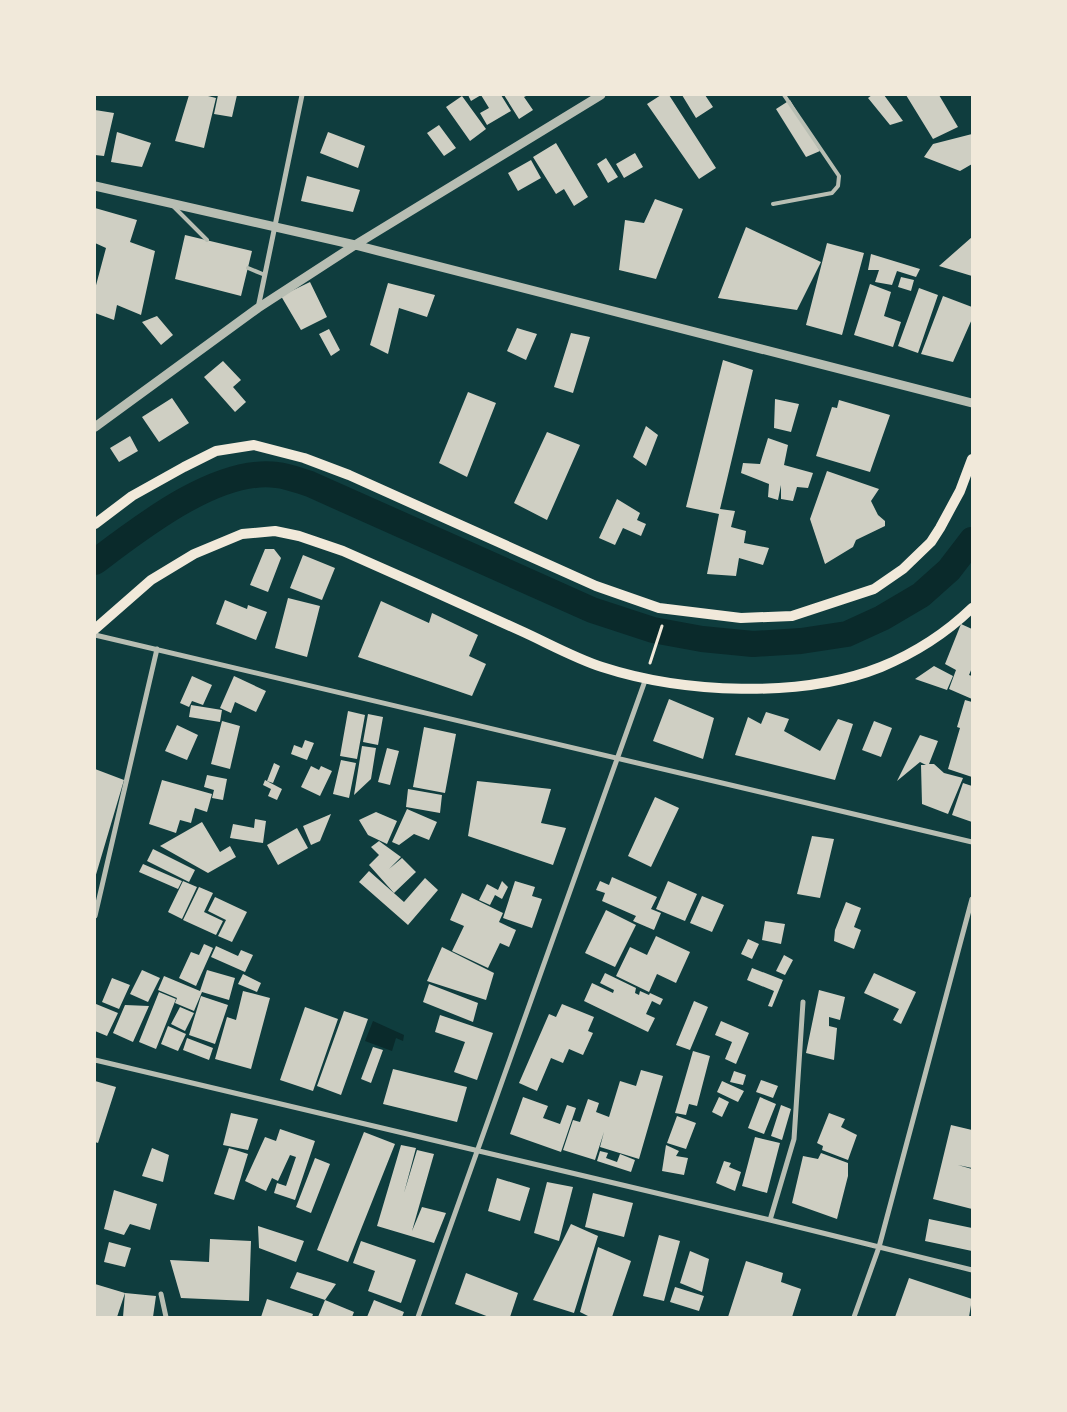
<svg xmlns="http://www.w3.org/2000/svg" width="1067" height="1412" font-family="'PT Sans',sans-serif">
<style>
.water{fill:#0a2a2b}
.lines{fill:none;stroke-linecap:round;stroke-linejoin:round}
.canal{stroke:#0a2a2b;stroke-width:26}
.building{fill:#cfcfc3}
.path{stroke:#f1e9da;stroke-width:3}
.service{stroke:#b8beb3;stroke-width:4}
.minor{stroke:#b8beb3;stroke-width:5}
.tertiary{stroke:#b8beb3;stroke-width:9}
.secondary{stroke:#f1e9da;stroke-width:10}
</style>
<rect width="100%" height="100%" fill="#0f3d3e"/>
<path class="water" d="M373 1021 404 1035 403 1041 396 1038 392 1051 365 1041Z"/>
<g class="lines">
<path class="canal" d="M95 562C140 528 217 467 277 475 288 476 300 481 310 484L592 610 653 630 702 639 753 644 801 641 847 634 882 618 921 595 949 570 972 540"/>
</g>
<path class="building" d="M189 95H204L216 98 204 148 175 141Z
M218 95H237L232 117 214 114Z
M468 95H501L511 111 487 125 480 113 489 108 481 95 471 101Z
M504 95H528L524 97 533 110 519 119Z
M661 95H669L716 168 699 179 647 104Z
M682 95H705L713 107 696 118Z
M872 95H884L903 121 890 125 868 98Z
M906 95H939L958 127 933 139Z
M462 96 486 129 470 141 446 107Z
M790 100 820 151 806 157 776 109Z
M95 110 114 113 104 156 95 155Z
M439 125 456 148 444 156 427 133Z
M117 132 151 143 142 167 111 162Z
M328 132 365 146 358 168 320 153Z
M972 134V164L960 171 924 157 933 144Z
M556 143 588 197 574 206 564 189 556 194 533 157Z
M635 153 643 167 624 178 616 164Z
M606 158 618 177 608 183 597 164Z
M531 160 541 178 518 191 508 173Z
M307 176 360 190 353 212 301 201Z
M655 199 683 209 656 279 619 270 625 220 644 223Z
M95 208 137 220 130 242 155 251 141 315 117 305 114 320 95 313V289L106 248 95 243Z
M746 227 821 262 797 310 718 298Z
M185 235 252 251 241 296 175 279Z
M972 237V276L939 266Z
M827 243 864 253 842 335 806 325Z
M871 254 920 269 916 277 897 271 892 285 875 282 879 270H868Z
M901 277 914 280 911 291 898 287Z
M310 282 327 317 301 330 281 296Z
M388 283 435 295 427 317 399 308 388 354 370 345Z
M870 284 891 292 884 316 901 322 893 347 854 335Z
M919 288 938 295 918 353 898 346Z
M943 296 972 307V319L953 362 921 354Z
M157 316 173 335 161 345 142 322Z
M517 328 537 334 526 360 507 351Z
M329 329 340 350 331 356 319 334Z
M571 333 590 337 573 393 554 387Z
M723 360 753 370 720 509 735 511 731 527 746 531 744 543 769 548 763 565 739 558 736 576 707 574 719 514 686 507Z
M223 361 241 380 233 387 246 402 235 412 204 377Z
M468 392 496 403 467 477 439 463Z
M172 398 189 423 159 442 142 417Z
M775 399 799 404 791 432 774 428Z
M839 400 890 415 870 472 816 456 832 407 837 408Z
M646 426 658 435 646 466 633 457Z
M547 432 580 445 547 520 514 503Z
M130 436 138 451 119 462 110 448Z
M768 438 788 445 784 465 813 473 808 488 797 487 793 501 781 499V485L778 500 768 497 769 484 741 473 743 463 760 464Z
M827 471 879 489 871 501 878 515 885 521V526L856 540 853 547 825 564 810 519Z
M617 499 640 513 637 520 646 524 641 536 623 528 615 545 599 538Z
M265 549H274L281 558 268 592 250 585Z
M303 555 335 568 322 600 290 588Z
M288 598 320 606 307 657 275 648Z
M225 600 247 609 248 605 267 612 256 640 216 624Z
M381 601 429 623 432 613 478 635 469 656 486 664 472 696 358 657Z
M961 624 972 629V668L969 675 972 676V699L949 689 956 670 945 664Z
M934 666 953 676 947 690 915 679Z
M192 676 212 685 203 705 192 701 189 707 180 703Z
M234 676 266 691 256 712 235 702 231 713 220 708Z
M669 699 714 718 703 759 653 741Z
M965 700 972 702V777L948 769 960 728 957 727Z
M191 705 222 710 220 722 189 717Z
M348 711 365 715 357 759 340 756Z
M766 712 789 719 784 731 820 751 838 719 853 724 835 780 735 755 748 717 761 724Z
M368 714 383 717 378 745 363 742Z
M222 721 240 726 230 769 211 764Z
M874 721 892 728 881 757 862 750Z
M177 725 198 735 187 760 165 751Z
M424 727 456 734 445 793 413 787Z
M920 735 938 741 929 764H934L944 773 963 778 948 814 922 804 921 765H926L920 762 897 781Z
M305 740 314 743 307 760 291 754 294 745 302 748Z
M362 746 376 748 371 779 354 795Z
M387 748 399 751 390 785 378 782Z
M341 760 356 763 349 798 333 794Z
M274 763 280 766 273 783 267 781Z
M311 766 319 770 321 766 332 771 320 796 301 787Z
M95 769 124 780 95 878Z
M207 775 227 779 223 800 212 798 214 790 204 787Z
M162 780 212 794 207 812 195 808 191 823 180 820 176 833 149 824Z
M265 780 282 789 277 800 268 796 271 789 263 785Z
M477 781 551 789 541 823 566 828 553 865 468 836Z
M963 783 972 786V822L952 815Z
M408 789 442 795 440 813 406 807Z
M655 797 679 808 651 867 628 856Z
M407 809 437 822 429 840 414 834 399 845 392 842Z
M376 812 397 821 387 844 368 835 359 820Z
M331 814 320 841 311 845 303 826Z
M255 819 266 821 263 843 230 838 233 824 254 828Z
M202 822 220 852 230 846 236 857 208 873 160 846Z
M297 828 308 848 278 865 267 845Z
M812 836 834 839 820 898 797 894Z
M379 841 401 857 389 869 402 858 416 872 394 893 369 865 379 855 371 847Z
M153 849 195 870 189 882 147 861Z
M143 864 182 881 178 889 139 872Z
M369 871 404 902 425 878 438 890 408 925 359 882Z
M612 877 657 897 651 909 661 913 654 930 633 921 636 916 602 901 605 893 596 890 600 881 609 885Z
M183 881 197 887 182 919 168 912Z
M502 881 508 887 502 899 495 895 490 905 479 900 487 884 498 890Z
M515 881 535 887 532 896 542 899 532 928 503 918Z
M668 881 697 894 685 921 656 909Z
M199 887 213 893 204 912 223 921 216 935 183 920Z
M462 893 503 913 499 922 516 930 509 947 500 943 488 968 452 951 464 926 450 920Z
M702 896 724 905 712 932 690 923Z
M215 897 247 912 232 942 218 936 226 920 208 911Z
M846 902 861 908 854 927 861 930 854 949 834 941 835 930Z
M606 910 636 925 615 967 585 953Z
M765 921 785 924 781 944 762 940Z
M656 936 690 952 676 983 657 974 649 992 616 976 630 947 647 955Z
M748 939 759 944 752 959 741 954Z
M204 944 213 948 196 986 179 978 191 952 199 955Z
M216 946 238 956 241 950 253 955 245 972 211 957Z
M442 947 494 973 486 1000 427 981Z
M784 955 793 960 785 975 776 971Z
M752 968 783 980 772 1007 768 1006 774 991 747 980Z
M142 970 160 978 148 1002 130 994Z
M207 970 235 978 229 1000 202 992 194 1011 175 1003 177 998 158 990 164 976 200 991Z
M605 973 636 988 635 993 639 995 640 991 649 995 650 993 663 999 660 1005 652 1001 646 1014 655 1018 648 1032 584 1001 592 983 613 993 614 990 600 983Z
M874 973 916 992 901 1024 893 1020 899 1009 864 993Z
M243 974 261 983 257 992 238 984Z
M112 978 130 985 119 1009 102 1002Z
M429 984 478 1003 473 1022 423 1002Z
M819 990 845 997 840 1020 829 1017V1026L837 1028 834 1060 806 1053Z
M243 991 270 998 251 1069 215 1059 227 1017 236 1020Z
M159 992 176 999 156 1049 139 1042Z
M201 996 228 1005 215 1044 189 1035Z
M694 1001 708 1007 690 1050 676 1045Z
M96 1004 118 1013 107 1036 95 1031Z
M562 1004 594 1017 588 1031 593 1033 583 1055 569 1049 563 1063 551 1058 537 1091 519 1083 549 1014 556 1017Z
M125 1005 149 1006 133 1042 113 1033Z
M180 1007 194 1013 185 1031 171 1024Z
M305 1007 338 1019 313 1091 280 1080Z
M344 1011 368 1019 341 1095 317 1086Z
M440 1015 493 1033 477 1080 454 1072 465 1042 435 1032Z
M721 1021 749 1033 736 1064 725 1059 732 1042 715 1035Z
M168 1026 186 1034 178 1051 161 1044Z
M187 1038 213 1048 209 1060 183 1050Z
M373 1047 383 1050 371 1083 361 1079Z
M693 1051 710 1056 697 1106 689 1104 686 1115 675 1113Z
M393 1069 467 1087 457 1122 383 1104Z
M641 1070 663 1076 639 1159 600 1147 604 1132 595 1160 563 1150 573 1120 580 1122 588 1099 599 1103 596 1112 609 1117 620 1081 636 1086Z
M734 1071 746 1075 743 1085 730 1082Z
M761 1080 778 1086 773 1098 756 1092Z
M95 1081 116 1087 98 1143 95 1142Z
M722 1081 744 1091 738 1102 717 1092Z
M523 1097 548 1106 543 1118 560 1124 567 1105 576 1108 561 1152 510 1134Z
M719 1097 729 1102 722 1117 712 1112Z
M760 1097 776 1104 764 1134 748 1128Z
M781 1105 791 1109 782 1140 771 1136Z
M231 1113 258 1119 248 1150 223 1145Z
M829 1113 845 1119 841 1127 857 1135 848 1160 822 1150 823 1146 817 1143Z
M677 1116 696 1123 686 1149 667 1143Z
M951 1125 972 1130V1168L958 1165 972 1169V1209L933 1199Z
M280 1129 315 1141 295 1200 274 1193 277 1183 286 1186 296 1157 290 1155 278 1181 272 1178 266 1191 245 1181 265 1137 276 1141Z
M364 1132 395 1144 348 1262 317 1250Z
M755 1137 780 1143 767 1193 742 1186Z
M401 1145 416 1148 404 1193 417 1150 434 1154 412 1231 422 1207 446 1213 434 1243 377 1226Z
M666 1145 679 1151 676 1156 688 1158 684 1175 662 1171Z
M152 1148 169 1155 163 1182 142 1176Z
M229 1148 248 1154 234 1200 214 1194Z
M600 1151 608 1153 606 1158 617 1162 620 1154 635 1160 631 1172 597 1161Z
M821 1153 848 1163V1176L837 1219 792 1203 803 1156 818 1159Z
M315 1158 330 1164 311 1213 296 1207Z
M724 1161 731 1163 729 1167 741 1172 735 1191 716 1183Z
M497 1178 530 1188 520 1221 488 1211Z
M547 1182 573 1187 559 1241 534 1233Z
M114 1190 157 1204 150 1230 130 1224 124 1235 104 1229Z
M593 1193 633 1203 624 1237 585 1227Z
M929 1219 972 1228V1251L925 1241Z
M571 1224 598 1236 574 1313 533 1300Z
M258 1226 304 1241 296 1262 259 1248Z
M659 1235 680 1241 664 1301 643 1296Z
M210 1239 251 1241 249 1301 181 1298 170 1260 209 1262Z
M361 1241 416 1260 401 1303 368 1291 375 1271 353 1263Z
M109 1242 131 1248 125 1267 104 1262Z
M598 1247 631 1261 612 1317H590L580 1312Z
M690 1251 709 1259 702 1292 680 1283Z
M746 1261 783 1273 781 1282 801 1289 792 1317H728Z
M297 1272 336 1284 325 1300 354 1312 352 1317H318L325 1300 290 1288Z
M466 1273 518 1293 510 1317H489L455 1304Z
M909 1278 972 1299 969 1317H895Z
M95 1284 125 1293 117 1317H95Z
M675 1287 704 1296 699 1311 670 1302Z
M125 1293 156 1296 153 1317H123Z
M267 1299 313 1314 312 1317H261Z
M374 1300 404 1312 402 1317H367Z"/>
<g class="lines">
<path class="path" d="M650 663 662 626"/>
<path class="service" d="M773 204 832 193 838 186 839 176 784 95
M174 207 207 240
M248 268 265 275"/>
<path class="minor" d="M258 308 302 95
M95 635 972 842
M95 916 157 649
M95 1060 770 1220 972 1270
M770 1220 794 1139 803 1002
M161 1294 166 1317
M418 1317 646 678
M854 1317 879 1247 972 899"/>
<path class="tertiary" d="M95 186 355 245 972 403
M95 427 258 308 355 245 601 95"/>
<path class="secondary" d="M95 524 132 496 184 467 216 451 254 445 304 458 349 475 596 586 659 608 741 618 792 616 874 589 903 569 931 542 940 528 960 491 972 459
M95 629 151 580 194 554 242 534 275 531 299 536 343 551C402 577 460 603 519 630 546 642 574 658 602 667 682 693 801 699 881 667 915 653 946 633 972 608"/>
</g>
<rect width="1067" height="1412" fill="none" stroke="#f1e9da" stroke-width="192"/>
</svg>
